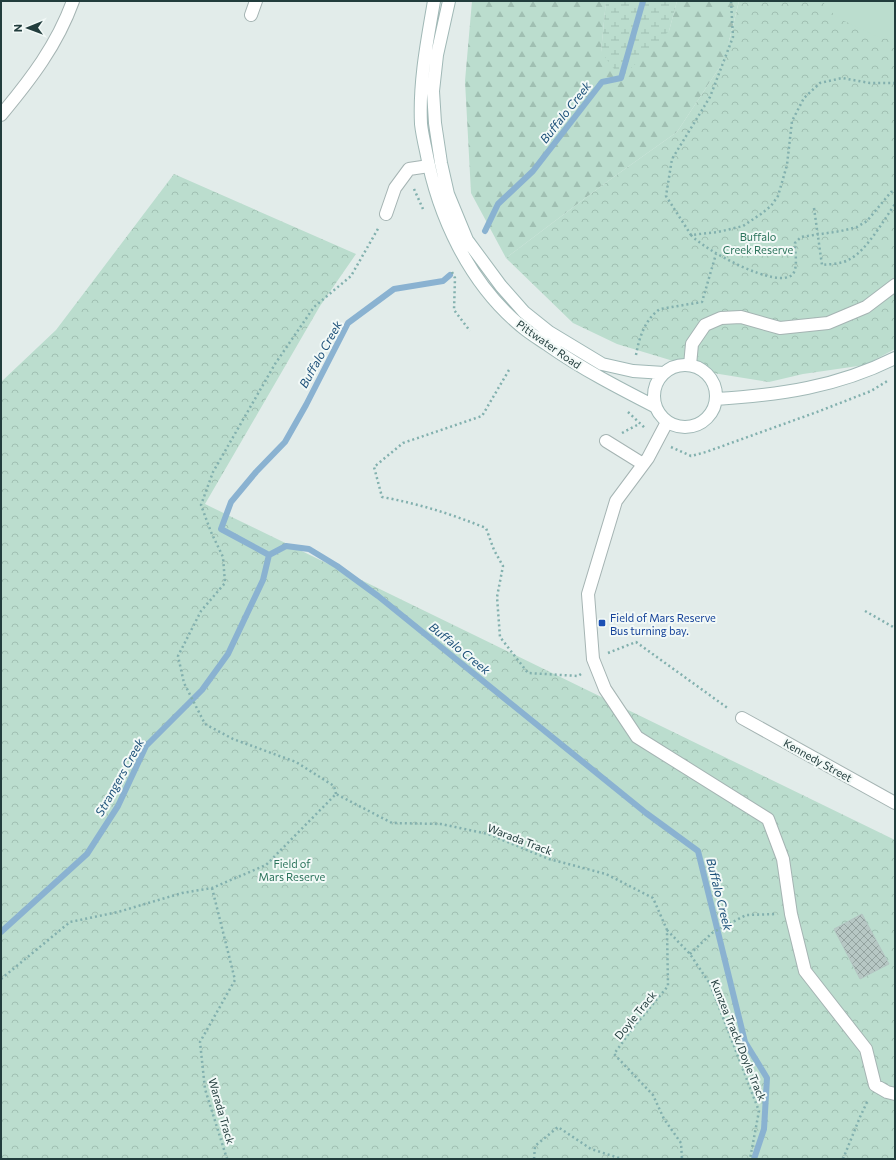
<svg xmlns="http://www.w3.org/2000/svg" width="896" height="1160" font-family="Commissioner,sans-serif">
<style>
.forest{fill:url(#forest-firs)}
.wetland{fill:url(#wetland-marsh)}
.park{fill:url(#park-crowns)}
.pitch{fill:#bbddce}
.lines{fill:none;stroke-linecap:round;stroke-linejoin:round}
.stream{stroke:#8ab2d1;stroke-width:6}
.building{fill:url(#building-cross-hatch);stroke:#b4c6c3}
.service-casing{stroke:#a5b4b3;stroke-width:14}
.minor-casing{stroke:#a5b4b3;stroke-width:14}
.secondary-casing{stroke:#a0b8b6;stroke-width:14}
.path{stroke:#82b0ae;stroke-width:2.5;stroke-dasharray:2 3;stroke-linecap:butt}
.service{stroke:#fff;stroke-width:12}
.minor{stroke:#fff;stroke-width:12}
.secondary{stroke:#fff;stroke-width:12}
.transit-dot{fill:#1a4fb4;stroke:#f2f9f7;stroke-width:1.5}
.labels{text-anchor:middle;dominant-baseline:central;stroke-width:4;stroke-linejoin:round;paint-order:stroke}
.park-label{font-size:11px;fill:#2c745c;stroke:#f2f9f7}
.street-label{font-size:11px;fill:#223d3d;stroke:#f2f9f7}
.transit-label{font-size:11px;fill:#164399;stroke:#f2f9f7;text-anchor:start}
.water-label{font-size:12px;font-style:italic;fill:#1c5079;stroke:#f2f9f7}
</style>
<defs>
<pattern id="forest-firs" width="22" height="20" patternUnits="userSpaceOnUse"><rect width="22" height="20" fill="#bbddce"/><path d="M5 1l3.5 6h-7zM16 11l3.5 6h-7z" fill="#a0bfb2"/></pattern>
<pattern id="wetland-marsh" width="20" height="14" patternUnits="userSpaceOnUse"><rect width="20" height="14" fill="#bbddce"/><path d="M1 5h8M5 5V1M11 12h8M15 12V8" fill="none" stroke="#a0bfb2"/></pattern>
<pattern id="park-crowns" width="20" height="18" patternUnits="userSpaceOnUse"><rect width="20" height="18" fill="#bbddce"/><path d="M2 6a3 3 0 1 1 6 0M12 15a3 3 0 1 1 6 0" fill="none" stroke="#a0bfb2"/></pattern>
<pattern id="building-cross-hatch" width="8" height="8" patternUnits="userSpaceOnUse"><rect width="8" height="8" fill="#b7c7c4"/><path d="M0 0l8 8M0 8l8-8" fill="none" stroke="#94a3a0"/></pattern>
</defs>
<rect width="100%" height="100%" fill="#e2ecea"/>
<path class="forest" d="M472 1H606L601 52 669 31 677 1H739L728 45 742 1H822L725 59 677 132 608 181 506 258 471 193 465 81Z"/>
<path class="wetland" d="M606 1H677L669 31 621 78 601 52Z"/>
<path class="park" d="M739 1H895V349L865 365 803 374 769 382 713 373 617 344 573 323 506 258 608 181 677 132 725 59Z
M174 174 356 254 320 306 205 504 895 840V1159H1V382L56 330Z"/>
<path class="pitch" d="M822 1H895V40L880 38 836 17Z"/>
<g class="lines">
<path class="stream" d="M485 231 498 204 533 171 602 82 621 78 643 1
M269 555 286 546 309 549 337 566 378 596 646 813 698 851 745 1042 767 1078 764 1129 754 1159
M269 555 221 529 231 502 256 472 285 442 306 405 348 323 394 289 443 281 450 275
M1 932 87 854 118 806 146 746 202 690 228 654 263 580 269 555"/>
</g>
<path class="building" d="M862 914 889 964 860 979 834 929Z"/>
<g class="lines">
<defs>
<path id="service" d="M386 214 395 188 409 169 429 166
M690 365 692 344 705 325 721 318 741 317 780 328 828 323 866 307 895 285
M667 422 648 458 616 501 588 594 593 659 605 689 637 737 768 819 783 859 791 914 805 971 866 1049 875 1085 887 1092 895 1094
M606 441 643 464"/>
<path id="minor" d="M251 15 256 1
M1 115C31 79 57 45 73 1
M742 718 895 803"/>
<path id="secondary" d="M434 1C427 42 419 82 421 124 422 133 424 142 426 151 438 216 469 283 521 326 529 333 539 339 548 345 582 369 619 388 656 407
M449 1 437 55 433 91 435 123 441 163 448 194 467 240 501 286 524 312 549 332 602 364 633 371 664 373
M654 396a31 31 0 1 1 62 0a31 31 0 1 1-62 0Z
M716 399C780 395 837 387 895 358"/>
</defs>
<use href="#service" class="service-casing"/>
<use href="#minor" class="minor-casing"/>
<use href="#secondary" class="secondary-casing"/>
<path class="path" d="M731 1 733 37 710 97 672 159 666 196 691 235 718 232 743 226 761 214 771 206 778 196 787 165 792 121 804 98 820 83 842 78 870 83H895
M414 189 423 209
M814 208 822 265C831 264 842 264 850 259 866 251 884 220 895 204
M691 235C703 249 778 291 793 274 798 267 795 252 795 243L801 237 841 231 857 227 867 221 891 192 895 191
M452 272 455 278 454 310 470 331
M636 355C639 338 645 319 660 309L702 302 716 254
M509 370 482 416 403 443 374 467 382 497C420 504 451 514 486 528L494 550 503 566 497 597 500 637 528 673 578 676 581 674
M628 412 646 429
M622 433 639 424
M671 447 691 456 706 452 817 412 871 391 889 380
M865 611 895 628
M608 653 636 642 729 709
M336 794 334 786 296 762 233 739 205 724 184 683 178 656 201 611 225 583 223 557 211 532 201 505 213 472 275 364 314 307 351 276 379 227
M212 888 235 980 200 1042 205 1089 227 1159
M667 930 690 954 710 984 759 1111 750 1159
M690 954 712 933 746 915 776 914
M1 979 70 922 118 912 182 893 212 888 266 865 336 794 392 823 441 824 488 834 549 859 606 874 653 898 667 930 668 986 633 1028 614 1054 653 1095 664 1119 681 1143 682 1159
M534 1159 535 1146 558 1127 591 1149 622 1159
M843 1159 860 1117 868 1100"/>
<use href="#service" class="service"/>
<use href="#minor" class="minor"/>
<use href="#secondary" class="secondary"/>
</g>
<rect class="transit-dot" x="598" y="619" width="8" height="8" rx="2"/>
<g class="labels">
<g class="park-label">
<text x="758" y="236">Buffalo<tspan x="758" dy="13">Creek Reserve</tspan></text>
<text x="292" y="863">Field of<tspan x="292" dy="13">Mars Reserve</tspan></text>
</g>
<g class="street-label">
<text transform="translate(549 344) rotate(35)">Pittwater Road</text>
<text transform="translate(818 760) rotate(29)">Kennedy Street</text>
<text transform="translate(520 839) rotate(21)">Warada Track</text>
<text transform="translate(635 1015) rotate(-51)">Doyle Track</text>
<text transform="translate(739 1040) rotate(68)">Kunzea Track/Doyle Track</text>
<text transform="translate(222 1111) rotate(74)">Warada Track</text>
</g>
<g class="transit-label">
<text x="610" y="617">Field of Mars Reserve<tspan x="610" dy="13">Bus turning bay.</tspan></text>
</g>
<g class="water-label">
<text transform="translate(565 112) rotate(-52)">Buffalo Creek</text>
<text transform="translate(320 354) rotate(-61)">Buffalo Creek</text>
<text transform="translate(460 648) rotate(39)">Buffalo Creek</text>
<text transform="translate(119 777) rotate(-61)">Strangers Creek</text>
<text transform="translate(720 894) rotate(76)">Buffalo Creek</text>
</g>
</g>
<rect width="896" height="1160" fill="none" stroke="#223d3d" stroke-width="4"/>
<g transform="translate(28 28) rotate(269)" stroke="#f2f9f7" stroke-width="3" paint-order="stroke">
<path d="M0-3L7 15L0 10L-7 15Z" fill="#223d3d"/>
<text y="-6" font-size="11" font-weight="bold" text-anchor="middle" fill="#223d3d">N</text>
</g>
</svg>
